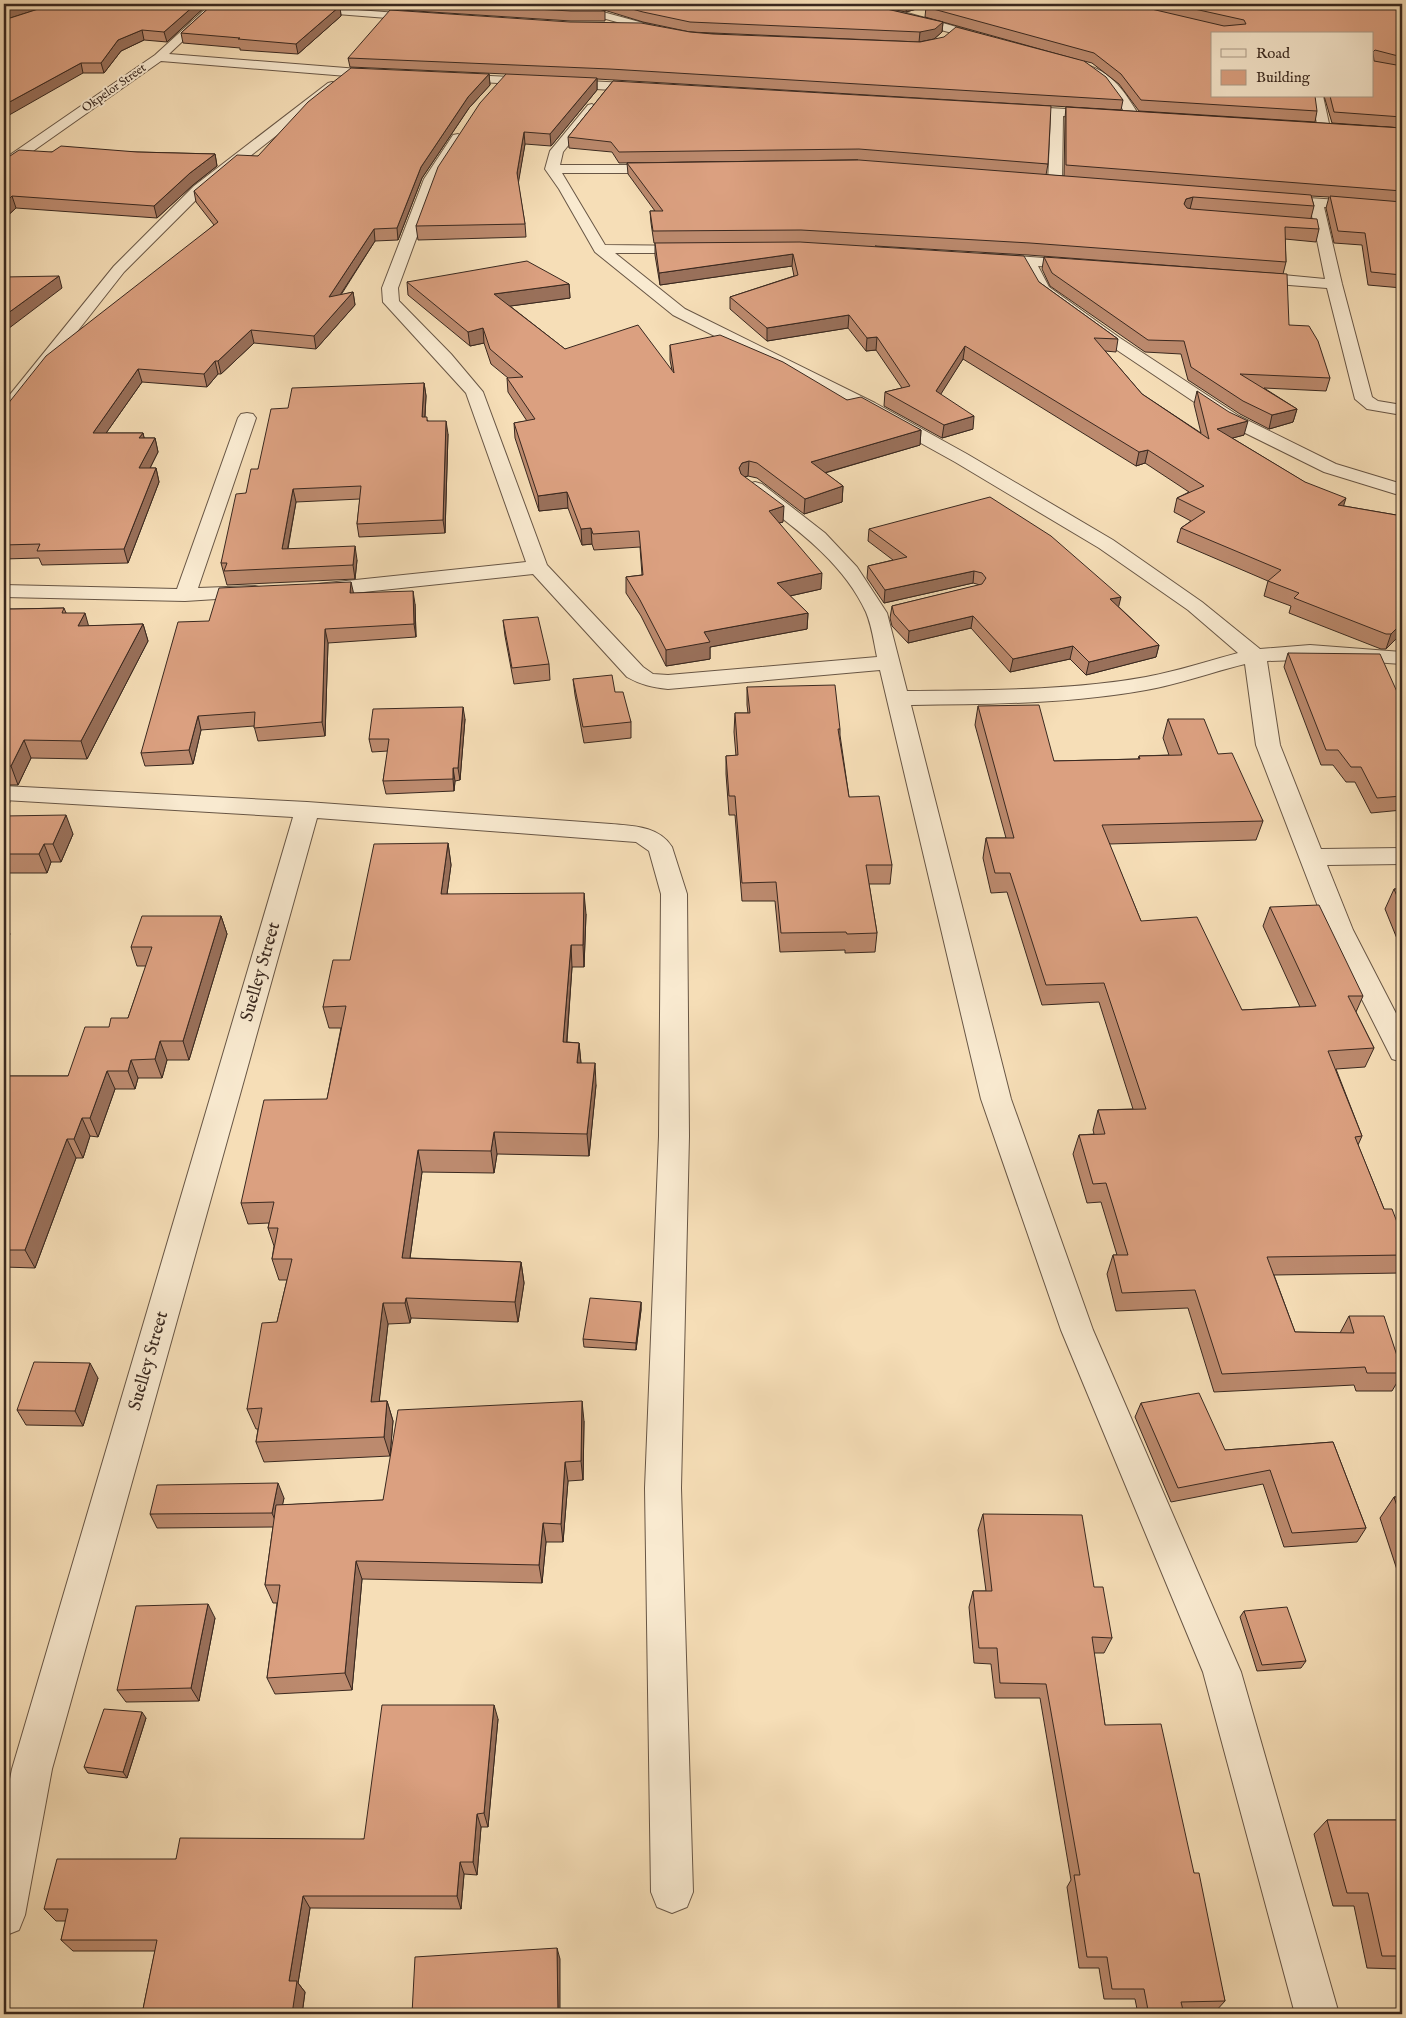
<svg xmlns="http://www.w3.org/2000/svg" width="1406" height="2018" font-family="'IM FELL English',serif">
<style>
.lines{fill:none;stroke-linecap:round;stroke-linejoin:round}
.minor-casing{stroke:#685645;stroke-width:2}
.minor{fill:#f9ead0;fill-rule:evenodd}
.wall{fill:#bc8a6e;stroke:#39281f}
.shaded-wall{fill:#99705a;stroke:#39281f}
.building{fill:#dba080;stroke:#39281f}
.labels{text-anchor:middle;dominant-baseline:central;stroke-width:4;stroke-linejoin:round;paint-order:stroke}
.far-street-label{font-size:12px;fill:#39281f;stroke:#f9ead0}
.near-street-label{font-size:18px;fill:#39281f;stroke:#f9ead0}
</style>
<rect width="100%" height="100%" fill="#f6deb7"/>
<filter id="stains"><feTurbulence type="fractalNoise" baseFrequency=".004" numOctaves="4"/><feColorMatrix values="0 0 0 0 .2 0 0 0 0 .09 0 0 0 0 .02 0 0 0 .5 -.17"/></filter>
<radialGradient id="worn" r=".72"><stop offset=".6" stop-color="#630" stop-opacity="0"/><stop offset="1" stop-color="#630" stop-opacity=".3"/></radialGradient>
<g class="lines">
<defs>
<path id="minor" d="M211 4H222L169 54 384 71 390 75 384 79 161 61 9 168 4 169V159L155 55Z
M586 4H596L603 12 665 29 666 31 661 34 595 16Z
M840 4C882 1 950 26 993 38L995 40 989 43 904 20 841 6Z
M303 6 425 15 430 18 425 21 299 11 298 9Z
M1074 61C1110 69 1122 87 1140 117L1138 120H1130C1111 92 1104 77 1070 66L1068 64 1070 62Z
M452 74 646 84 652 88 646 92 448 80 446 78Z
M332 82 336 83 338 86 336 89 204 192 124 272 10 417 4 418V402L114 266 194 186 328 83Z
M1311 96H1323L1330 128 1328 131H1320L1318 128Z
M592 104 598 108 563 152 560 165H665L672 169 665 173H562L605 245 699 246 701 249 699 252 694 253H615L685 309 875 403 967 454 1113 540 1202 602 1260 649 1310 645 1402 652V664L1329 659 1267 661 1280 745 1321 849 1402 848V864L1327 865 1353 930 1402 1025V1062L1392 1059 1327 930 1256 745 1245 664C1212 672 1180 684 1146 690 1069 704 989 704 911 705L1011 1099 1093 1330 1241 1672 1339 2014H1295L1203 1672 1061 1330 981 1099 880 670 668 689C652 687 641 685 627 677L533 574 354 593 315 595 308 593 305 589 308 585 526 562 466 393 383 302 382 288 424 179 453 135 458 134 464 138 438 179 398 288 399 301 451 354 483 392 547 565 643 667 653 674 668 675 877 657C874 643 872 626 866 612 842 560 792 526 748 492L746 488 748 484 755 482 762 484 825 533 857 567 887 613 907 691C987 690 1068 691 1146 677 1178 671 1208 661 1238 653L1188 610 1099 548 955 462 863 411 673 315 595 252 559 189 545 169 550 151 588 105Z
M1013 106 1103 111 1109 115 1103 119 1063 116 1062 182 1055 186 1048 182 1051 116 1009 113 1007 110Z
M1277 196 1402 204V212L1324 207 1342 284 1372 397 1378 401 1402 405V415L1367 409 1355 399 1327 288 1251 282 1246 280 1243 277 1246 274 1251 272 1325 279 1310 206 1272 203 1270 200 1272 197Z
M989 254 1086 261 1088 264 1086 267 1081 268 1038 266 1049 287 1120 338 1239 416 1336 464 1402 484V496L1324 472 1227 424 1108 344 1038 293 1022 265 984 261 982 258 984 255Z
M247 413 253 414 256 418 198 588 255 586 262 588 265 592 262 596 185 601 4 597V585L177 589 238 418 241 414Z
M4 786 307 802 611 824C633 826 659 826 672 847L687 894 689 1136 681 1488 693 1892 687 1907 672 1913 657 1907 651 1892 645 1488 659 1136 661 894 649 851 636 842 317 818 52 1769 25 1915 19 1930 4 1936V1809L12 1769 293 817 4 800Z"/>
</defs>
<use href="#minor" class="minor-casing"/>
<use href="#minor" class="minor"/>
</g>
<path class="wall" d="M208 4 167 42 144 40 121 51 104 73H83L4 20Z
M213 4H356L352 7H340L341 16 298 54 240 50V48L183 43 181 33Z
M399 4H590L593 7 605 11V21H571L400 10Z
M598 4H865L943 22 942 32 934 39 919 42 690 32 643 22 604 10Z
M867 4H934L906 12Z
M937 4H1402V128L1332 123 1324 96H1372L1212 34 1317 111 1315 122 1139 111 1119 84 1092 63 1084 61 1123 100 1121 110 597 79V90L551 146 525 144 518 182 525 224 526 237 418 240 416 226 506 74 350 67 348 58 690 32 1079 60 925 17 926 7Z
M489 74 490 85 469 108 422 178 398 240 375 241 341 295 353 292 355 305 316 349 254 343 221 374H218L207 387 142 382 106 433H143L144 438H155L158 452 150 468H156L159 482 128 563 42 565 39 558 4 559V405H7L214 225 196 202 194 191 258 156Z
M613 81 1048 164 1046 175 1064 176 1065 118 1066 107 1402 128V288L1368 285 1362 245 1334 243 1326 208 1329 197 1311 196 1314 206 1311 218 1319 229 1316 242 1285 239 1286 262 1283 274 1028 255 875 246 1039 282 1118 339 1116 352 1105 351 1142 394 1201 433 1194 404 1197 391 1244 435 1232 438 1344 506 1402 516V633L1386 649H1381L1289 613 1291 606 1264 596 1268 581 1177 542 1181 528 1191 521 1174 512 1177 498 1189 492 1145 463 1136 466 963 359 940 394 973 429 942 438 884 406 885 392 902 388 876 350 866 351 848 328 767 341 730 309V297L794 276 792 266 660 285 655 255V243H654L651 223 650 211H655L628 174 627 163 858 160 619 163 612 152 569 148 568 137Z
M52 152H137L215 154 217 166 193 185 157 218 16 208 4 219V159Z
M1044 257 1289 325 1330 378 1326 391 1264 388 1297 409 1293 422 1269 429 1240 414 1188 380 1181 354 1145 352 1050 286 1042 269Z
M407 282 569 284 570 298 510 306 565 349 672 370 670 360V345L847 400 921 430 920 445 825 473 843 486 842 502 804 514 757 478 748 476 745 477 783 522 779 523 821 589 790 596 808 613 807 629 710 647V659L666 666 641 616 626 593V577L642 575 640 547 594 550 592 544 582 545 568 508 539 511 515 438 514 423 527 421 508 392 507 378H508L491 364 484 343 470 346 408 295Z
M424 383 426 396 425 417 428 421 448 434 445 533 359 537 357 524 360 499 296 502 288 549 357 560 355 579 227 585 221 563 246 493 288 408Z
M869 529 1119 607 1159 645 1156 657 1086 675 1070 659 1010 672 971 628 908 643 892 626 890 618 892 606 980 585 973 583 884 603 867 578 868 566 893 560 868 541Z
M353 593 415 604 416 637 328 643 325 736 258 741 254 726 201 730 193 764 145 766 141 753 209 621Z
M64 608 66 613 89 626 143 624 148 641 87 759 31 758 18 785H4V609H14Z
M503 620 549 664 550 680 514 684 505 636Z
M1288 653 1398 694H1402V810L1371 813 1355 782H1346L1333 765H1321L1284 667Z
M573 679 615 692 631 722V738L584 743 575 695Z
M747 687 840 729V735L849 797 892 865 890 884H869L877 933 875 952 845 953V950L780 952 775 901H742L735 815H729L726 774V756H736L734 732 735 713H748L747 705Z
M978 706 1054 761 1138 759 1139 756 1169 755 1163 738 1168 719 1218 754 1263 821 1256 840 1109 844 1141 921 1242 1010 1300 1007 1263 926 1270 907 1363 996 1356 1012 1374 1048 1365 1067 1336 1069 1362 1136 1358 1145 1384 1209 1402 1235V1269L1400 1273 1274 1275 1295 1332 1340 1333 1349 1316 1402 1371V1374L1392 1391H1356L1354 1385 1214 1392 1188 1308 1116 1311 1107 1274 1113 1255H1117L1101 1202 1087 1203 1073 1154 1079 1135 1094 1134 1093 1130 1098 1110 1133 1109 1099 1002 1042 1005 1007 892 991 893 983 858 986 838H1006L975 725Z
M465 719 460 780 455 781 454 791 386 794 383 781 388 751 372 752 369 739Z
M4 816 73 834 61 862H51L47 873H4Z
M448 843 451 865 447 894 586 914 584 967H572L567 1042 579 1043 581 1063 596 1085 589 1156 497 1154 494 1173 422 1172 410 1258 521 1262 524 1283 518 1322 411 1318 410 1323 388 1324 379 1401H387L393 1421 390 1456 264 1462 256 1442 258 1429H256L247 1409 277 1322 287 1280H279L272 1259 274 1246 268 1228 269 1223 248 1224 241 1203 327 1099 341 1028H329L323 1007 350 960Z
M1394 889H1402V951L1385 909Z
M221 916 227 934 189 1060H167L162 1078H138L135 1089H115L98 1137 90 1136 83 1158H76L35 1268 4 1267V1076H68L109 1027 128 1018 146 966H137L131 947Z
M641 1302V1310L636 1350 584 1347 583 1339Z
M98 1378 83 1426 26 1425 17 1410Z
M1141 1403 1225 1450 1333 1442 1366 1528 1357 1542 1284 1547 1263 1484 1171 1502 1135 1417Z
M584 1421 583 1480 568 1481 563 1542H546L542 1583 362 1579 352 1690 275 1694 267 1678 277 1603H273L265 1585 273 1527 157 1528 150 1514 284 1498 282 1505 383 1500Z
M1394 1497H1402V1585L1380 1518Z
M983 1514 1094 1587 1112 1638 1104 1653H1094L1105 1725 1194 1873 1225 2001 1215 2012H1181L1179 2014H1138L1135 1999H1104L1099 1968H1079L1067 1887 1071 1880 1040 1698H995L991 1664 974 1663 969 1607 973 1591H986L978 1530Z
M1244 1611 1306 1661 1301 1668 1257 1671 1240 1617Z
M215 1618 199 1701 126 1702 117 1690Z
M146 1718 127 1778 88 1773 84 1767Z
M498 1719 488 1827H481L477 1875 464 1874 461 1909 310 1908 298 1983 305 1992 302 2014H142L155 1951H73L61 1940 66 1921H56L44 1909 176 1859 364 1839Z
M1327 1820H1402V1969L1367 1968 1354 1906H1333L1314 1834Z"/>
<path class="shaded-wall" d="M22 4H54L4 20V9Z
M196 4H208L167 42 164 32Z
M351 4H356L352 7Z
M907 4H934L906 12Z
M340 6 341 16 298 54 296 44Z
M943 22 942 32 934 39 919 42 920 32Z
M142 30 144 40 121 51 104 73 101 63 118 40Z
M81 63 83 73 4 118V105Z
M489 74 490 85 469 108 422 178 398 240 397 228 421 167 468 97Z
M597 78V90L551 146 550 134Z
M524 132 525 144 518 185 517 173Z
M215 154 217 166 193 185 157 218 154 206 190 173Z
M12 196 16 208 4 219V204Z
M1193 197 1190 209 1183 211 1184 204 1186 199Z
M374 229 375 241 331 309 329 297Z
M793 254 792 266 660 285 659 273Z
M59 276 62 288 4 332V316Z
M569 284 570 298 496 308 494 294Z
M353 292 355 305 316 349 314 336Z
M849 315 848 328 767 341V328Z
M483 328 484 343 470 346 468 332Z
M251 330 254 343 221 374 218 361Z
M877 337 876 350 866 351 867 338Z
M965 346 963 359 934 405 936 391Z
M4 355 7 365 4 371Z
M215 361 218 374 207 387 204 374Z
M138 369 142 382 97 446 93 433Z
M424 383 426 396 424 430 422 417Z
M1297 409 1293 422 1269 429 1272 415Z
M974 416 973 429 942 438 944 425Z
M446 421 448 434 445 533 443 520Z
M1248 421 1244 435 1214 443 1217 429Z
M921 430 920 445 810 477 811 462Z
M143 433 146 446 139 438Z
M155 438 158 452 143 482 139 468Z
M1148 450 1145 463 1136 466 1139 452Z
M749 461 748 476 741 478 739 468 742 463Z
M156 468 159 482 128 563 124 549Z
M843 486 842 502 804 514 805 499Z
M293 489 296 502 285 563 282 549Z
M567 492 568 508 539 511 538 496Z
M1346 498 1342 511 1338 505Z
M784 506 783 522 768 526 769 511Z
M591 528 592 544 582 545 581 529Z
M355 546 357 560 355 579 353 565Z
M974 571 973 583 884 603 885 590Z
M822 573 821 589 776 599 777 583Z
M351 582 354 595 350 593Z
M413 591 415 604 416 637 414 624Z
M1121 597 1118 609 1110 599Z
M85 613 90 631 78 626Z
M808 613 807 629 710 647V659L666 666V650L704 632Z
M973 616 971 628 908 643 909 631Z
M1402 623V633L1386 649 1391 634Z
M143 624 148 641 87 759 81 741Z
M325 629 328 643 325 736 322 722Z
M1159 645 1156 657 1086 675 1089 662Z
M1073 646 1070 659 1010 672 1013 659Z
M463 707 465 719 460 780 458 768Z
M198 716 201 730 193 764 189 750Z
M24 740 31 758 18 785 11 766Z
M453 768 455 781 454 791 453 779Z
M4 788 10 802 4 814Z
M66 815 73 834 61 862 53 844Z
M448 843 451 865 444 915 441 894Z
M44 844 51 862 47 873 39 854Z
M584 893 586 914 584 967 583 945Z
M221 916 227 934 189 1060 183 1041Z
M4 920 10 934 4 948Z
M571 945 572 967 565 1064 563 1042Z
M160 1041 167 1060 162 1078 155 1059Z
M579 1043 581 1064 577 1063Z
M131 1060 138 1078 135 1089 128 1071Z
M595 1063 596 1085 589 1156 587 1134Z
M107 1071 115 1089 98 1137 90 1118Z
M82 1118 90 1136 83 1158 74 1139Z
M494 1132 497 1154 494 1173 491 1151Z
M67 1139 76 1158 35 1268 25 1250Z
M418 1150 422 1172 407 1279 402 1258Z
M521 1262 524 1283 518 1322 515 1302Z
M406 1298 411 1318 410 1323 405 1303Z
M641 1302V1310L636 1350V1343Z
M383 1303 388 1324 377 1421 371 1402Z
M90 1363 98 1378 83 1426 75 1411Z
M387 1401 393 1421 390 1456 384 1437Z
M582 1401 584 1421 583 1480 581 1461Z
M565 1462 568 1481 563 1542 561 1524Z
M278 1483 284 1498 278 1527 272 1513Z
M543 1523 546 1542 542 1583 539 1565Z
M356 1561 362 1579 352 1690 345 1673Z
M208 1604 215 1618 199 1701 191 1688Z
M494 1705 498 1719 488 1827 484 1813Z
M142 1712 146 1718 127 1778 123 1772Z
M477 1814 481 1827 477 1875 473 1862Z
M460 1862 464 1874 461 1909 457 1896Z
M303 1896 310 1908 298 1983 305 1992 302 2014H292L289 1981Z
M557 1948 560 1959V2014H558Z"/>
<path class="building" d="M4 4H22L4 9Z
M54 4H196L164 32 142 30 118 40 101 63H81L4 105V20Z
M213 4H299L340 6 296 44 238 39 240 38 181 33Z
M447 4H590L593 7 605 11H571Z
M614 4H865L943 22 935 29 920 32 690 22 643 12Z
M937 4H1130L1224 26 1246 24 1244 20 1172 4H1389L1402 7V57L1375 50 1373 52 1374 61 1402 66V117L1334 112 1330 96H1372V34H1212V96H1315L1317 111 1141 100 1121 74 1094 53 926 7Z
M390 10 570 22 641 23 690 32 713 34 920 42 944 37 956 27 1084 61 1106 77 1123 100 610 69 348 58Z
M351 68 489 74 468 97 421 167 397 228 374 229 329 297 353 292 314 336 251 330 218 361H215L204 374 138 369 93 433H143L139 438H155L139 468H156L124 549 37 551 40 544 4 545V405H7L46 356 218 222 194 191 237 155 258 156 308 102Z
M506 74 597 78 550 134 524 132 517 173 525 224 416 226 438 167 480 103Z
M613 81 1051 106 1048 164 859 149 619 152 611 142 568 137Z
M1066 107 1402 128V191L1066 165Z
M61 146 137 152 215 154 190 173 154 206 12 196 4 204V159L7 158 19 150 52 152Z
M859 160 1311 195 1314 206 1193 197 1186 199 1184 204 1187 208 1192 209 1317 219 1319 229 1285 227 1286 262 1030 243 801 230 653 231 650 211H663L627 163Z
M1330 196 1402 202V275L1371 272 1365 233 1338 231Z
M800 242 1024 256 1039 282 1118 339 1094 338 1142 394 1209 439 1197 391 1229 412 1248 421 1217 429 1305 482 1346 498 1338 505 1402 516V623L1391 634H1386L1294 598 1299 593 1268 581 1281 570 1181 528 1205 512 1177 498 1204 486 1148 450 1139 452 965 346 936 391 974 416 944 425 885 392 910 386 877 337 867 338 849 315 767 328 730 297 798 275 793 254 659 273 655 243Z
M1044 257 1287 274 1289 325 1309 326 1318 341 1330 378 1240 374 1297 409 1272 415 1243 401 1191 367 1184 341 1148 340 1052 273Z
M527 261 569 284 494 294 565 349 638 325 674 373 670 345 720 335 783 362 847 400 861 397 921 430 811 462 843 486 805 499 757 463 749 461 742 463 739 468 741 474 784 506 769 511 822 573 777 583 808 613 704 632 710 642 666 650 640 600 626 577 643 575 639 531 593 534 591 528 581 529 567 492 538 496 514 423 535 419 507 378 523 377 490 349 483 328 468 332 407 282Z
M59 276 4 316V277Z
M424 383 422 417H427V421H446L443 520 357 524 361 486 293 489 282 549 355 546 353 565 224 571 227 563H221L236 494 246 493 251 469H258L271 409 288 408 292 388Z
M990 497 1051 536 1121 597 1110 599 1159 645 1089 662 1073 646 1013 659 973 616 909 631 894 614 892 606 982 584 986 578 982 573 974 571 885 590 868 566 907 557 869 529Z
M351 582 350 593 413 591 414 624 325 629 322 722 254 728 255 712 198 716 189 750 141 753 178 622 209 621 219 588Z
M64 608 62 613H85L78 626 143 624 81 741 24 740 11 766H4V609H14Z
M538 617 549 664 512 668 503 620Z
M1288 653 1380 654 1398 694H1402V796L1377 798 1361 767H1351L1338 750H1326Z
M612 675 615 692H623L631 722 583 727 573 679Z
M835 685 840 729H838L849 797 879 796 892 865H866L877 933 847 934 846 932 781 933 776 882 742 883 735 796H729L726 756 738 755 735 713H750L747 687Z
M1039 705 1054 761 1140 759 1139 756 1182 755 1168 719H1204L1218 754 1232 753 1263 821 1102 825 1141 921 1197 917 1242 1010 1316 1006 1270 907 1319 905 1363 996H1348L1374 1048 1328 1051 1362 1136 1355 1137 1384 1209H1392L1402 1235V1255L1267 1257 1295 1332 1354 1333 1349 1316H1384L1402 1371V1373H1367L1365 1367 1222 1374 1195 1290 1122 1293 1113 1255H1128L1106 1183 1093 1184 1079 1135 1105 1134 1098 1110 1146 1109 1104 983 1046 985 1010 873H995L986 838H1014L978 706Z
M463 707 458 768H453V779L383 781 389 739H369L373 709Z
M66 815 53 844H44L39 854H4V816Z
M448 843 441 894 584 893 583 945H571L563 1042 579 1043 577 1063H595L587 1134 494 1132 491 1151 418 1150 402 1258 521 1262 515 1302 406 1298 405 1303H383L371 1402 387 1401 384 1437 256 1442 262 1408 247 1409 262 1323 277 1322 292 1259H272L278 1228H268L274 1202 241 1203 264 1100 327 1099 346 1006 323 1007 333 960H350L374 844Z
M1394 889H1402V908Z
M142 916H221L183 1041H160L155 1059 131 1060 128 1071H107L90 1118H82L74 1139H67L25 1250H4V1076H68L85 1027H109L111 1018H128L152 947H131Z
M590 1298 641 1302 636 1343 583 1339Z
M34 1362 90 1363 75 1411 17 1410Z
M1199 1393 1225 1450 1333 1442 1366 1528 1292 1533 1270 1470 1178 1488 1141 1403Z
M582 1401 581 1461 565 1462 561 1524 543 1523 539 1565 356 1561 345 1673 267 1678 280 1585H265L276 1505 383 1500 398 1410Z
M278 1483 272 1513 150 1514 157 1485Z
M1394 1497H1402V1521Z
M983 1514 1082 1515 1094 1587H1103L1112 1638 1092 1637 1105 1725 1161 1724 1194 1873H1199L1225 2001 1181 2002 1183 2010H1148L1144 1989H1112L1107 1957H1087L1074 1875H1080L1046 1684 1000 1683 997 1648H979L973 1591H992Z
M208 1604 191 1688 117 1690 136 1606Z
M1287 1607 1306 1661 1262 1665 1244 1611Z
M382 1705H494L484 1813 477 1814 473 1862H460L457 1896H303L289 1981H297L292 2014H142L157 1940H61L68 1909H44L57 1859H176L180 1838 364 1839Z
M104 1709 142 1712 123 1772 84 1767Z
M1327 1820H1402V1956H1382L1368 1893H1347Z
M557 1948 558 2014H412L415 1957Z"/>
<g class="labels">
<g class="far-street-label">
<text transform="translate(114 88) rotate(-35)">Okpelor Street</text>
</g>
<g class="near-street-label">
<text transform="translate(261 972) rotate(-74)">Suelley Street</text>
<text transform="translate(149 1361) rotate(-74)">Suelley Street</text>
</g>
</g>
<rect width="1406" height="2018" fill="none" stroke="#f6deb7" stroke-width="20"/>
<rect x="5" y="5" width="1396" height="2008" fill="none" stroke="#39281f" stroke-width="2.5"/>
<rect x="10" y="10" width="1386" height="1998" fill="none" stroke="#39281f"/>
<rect x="1211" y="32" width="162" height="65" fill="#f9ead0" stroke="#ac9c89"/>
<rect x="1221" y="49" width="25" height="8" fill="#f9ead0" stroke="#ac9c89"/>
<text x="1256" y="58" font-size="15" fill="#39281f">Road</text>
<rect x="1221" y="70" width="25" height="15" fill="#dba080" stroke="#ac9c89"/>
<text x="1256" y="82" font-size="15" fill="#39281f">Building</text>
<rect width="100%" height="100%" filter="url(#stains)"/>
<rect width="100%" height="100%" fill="url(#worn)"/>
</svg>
